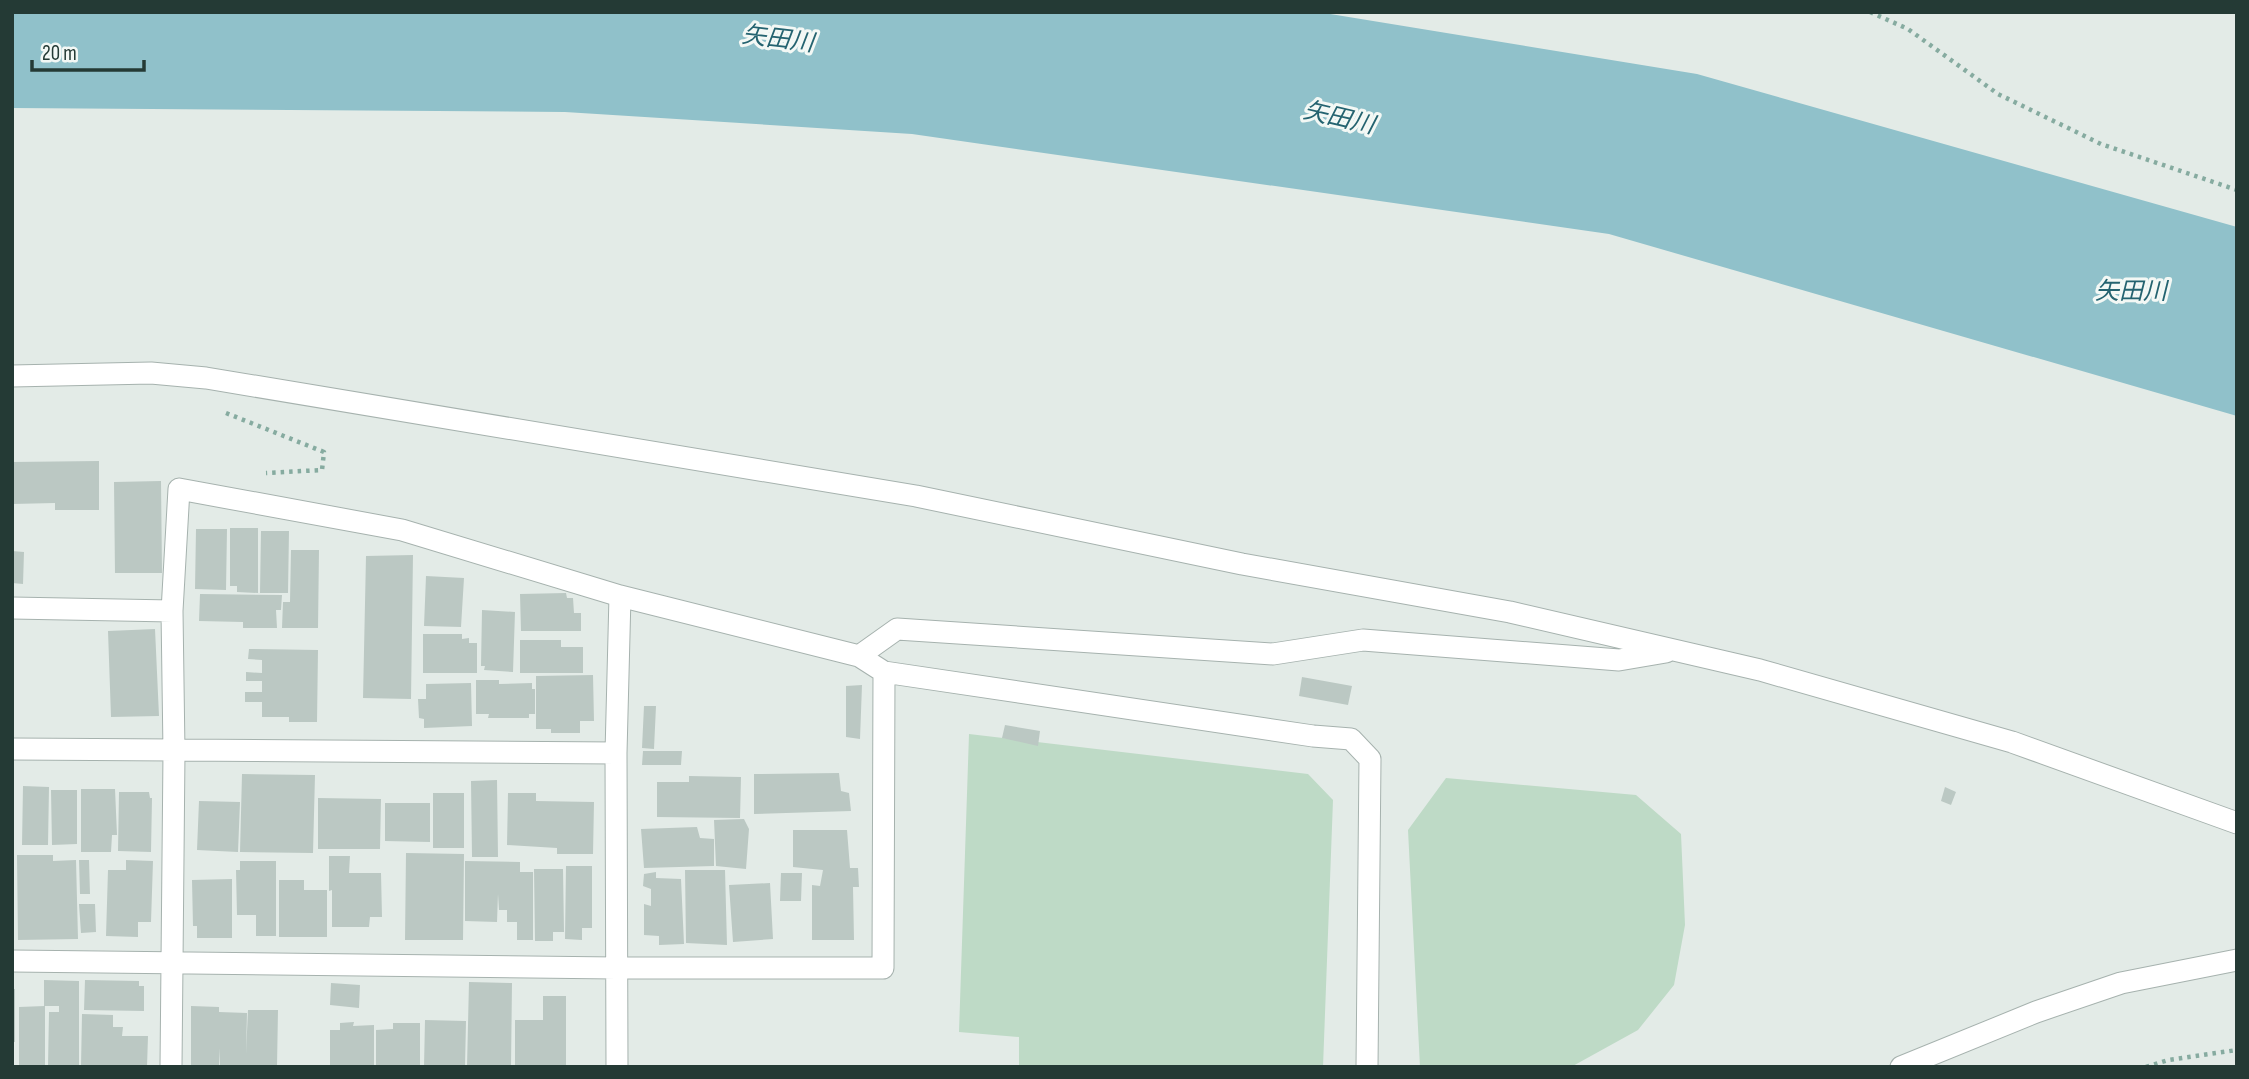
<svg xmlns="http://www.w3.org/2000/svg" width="2249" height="1079" font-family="'Sofia Sans Condensed','Noto Sans JP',sans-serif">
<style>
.green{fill:#bedac6}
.water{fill:#90c1ca}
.building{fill:#bbc8c3}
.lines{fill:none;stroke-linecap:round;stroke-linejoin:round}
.street-casing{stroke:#a6b2ae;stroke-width:23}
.path{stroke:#86aba0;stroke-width:4.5;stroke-dasharray:3.5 5;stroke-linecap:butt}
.street{stroke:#fff;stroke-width:21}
.labels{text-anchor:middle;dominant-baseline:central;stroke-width:6;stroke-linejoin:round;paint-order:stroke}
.water-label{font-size:24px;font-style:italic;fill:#246370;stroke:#f3f8f5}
</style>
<rect width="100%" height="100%" fill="#e3ebe7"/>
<path class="green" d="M969 734 1308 774 1333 800 1323 1067H1019V1037L959 1032Z
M1446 778 1636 795 1681 834 1685 925 1674 985 1638 1030 1571 1067H1420L1408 830Z"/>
<path class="water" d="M12 12H1318L1697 74 2237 227V416L1609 234 912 134 565 112 12 108Z"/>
<path class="building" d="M99 461V510H55V503L12 504V462Z
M161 481 162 573H115L114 482Z
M230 528H258V593L237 592V586H230Z
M196 529H227L226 590 195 589Z
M261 531H289L288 593H260Z
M291 550H319L318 628H282L283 602H290Z
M12 551 24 552 23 584 12 583Z
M413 555 411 699 363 698 366 556Z
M426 576 464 578 461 627 424 626Z
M566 593 567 598H573L574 613H581V631H521L520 594Z
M200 594 282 595 281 610H276L277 628H243V622L199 621Z
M482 610 515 612 513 672 484 670 485 666H481Z
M155 629 159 716 111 717 108 631Z
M423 634H462V639L469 638V643H477V673H423Z
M520 640H561V647H583V673H520Z
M249 649 318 650 317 722H289V717H262V702H245V692H262V681H246V672L262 673V660L248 659Z
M593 675 594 721H580V733H551V729H536V676Z
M1302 677 1352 686 1348 705 1299 696Z
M476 680H499V684L532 683V689H535V714H529V718H488L489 714H476Z
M471 683 472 726 424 728V719L419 718 418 699H426V684Z
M862 685 860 739 846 737V686Z
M644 706H656L654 749 642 748Z
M1005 725 1040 731 1038 746 1002 738Z
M643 751H682L681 765H642Z
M839 773 841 791 849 793 851 811 754 814V774Z
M242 774 315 775 313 853 240 852Z
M689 776 741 777 740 818 657 817V782H689Z
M497 780 498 857H472L471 781Z
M23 786 49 787 48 845H22Z
M1945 787 1956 792 1951 805 1941 801Z
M81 789H115L117 835H112L111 852H81Z
M51 790H77V844L52 845Z
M119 792H149L150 798H152L151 852 118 851Z
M433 793H464V848H433Z
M508 793H536V801L594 802 593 854H557V848L507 845Z
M318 798 381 799 380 849H318Z
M199 801 240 802 238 852 197 850Z
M385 803H430V842L385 841Z
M744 819 749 829 746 869 716 866 714 820Z
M697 827 700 838 714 839V866L644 868 641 829Z
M793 830H847L850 868H858L859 887H853L854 940H812V885L820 886 823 870 793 867Z
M406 853 464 854 463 940H405Z
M17 855H53V861L76 860 78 939 18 940Z
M329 856H350L349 873H381L382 917H370L369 927H332V890L329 891Z
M79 860H89L90 894H80Z
M126 860 153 861 151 922H138V937L106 936 108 870H126Z
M240 861H276V936H256V915H237L236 870H240Z
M465 861 520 862V872H533V940H517V922H507V910H499L498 894 497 922 465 921Z
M566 866H592V928H582V940L565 939Z
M534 869H563L564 932H553V941H535Z
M685 870H725L727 945 686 943Z
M656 872V878L681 879 684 944 659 945V936L644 935V904L651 906V889L643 886 644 874Z
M781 873H802L801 901H780Z
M232 879V938H197V926H193L192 880Z
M279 880H304V890H327V937H279Z
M770 883 773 939 733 942 729 885Z
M79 904H95L96 932 81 933Z
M44 980 79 981V1067H48L49 1012H59V1006H44Z
M85 980 139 981V986H144V1011L84 1010Z
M469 982 512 983 511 1067H467Z
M331 983 360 985 359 1008 330 1005Z
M12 989H15V1042H12Z
M543 996H566V1066L515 1067V1020H543Z
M45 1006V1067H19V1007Z
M191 1006 219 1007V1012L247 1013 246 1054 248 1010H278L277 1067H220V1048L219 1067H191Z
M82 1014 113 1015V1027H123L122 1036H148L147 1067H81Z
M425 1020 466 1021 465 1067H424Z
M354 1022 353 1026 374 1025V1067H330V1030H340V1023Z
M393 1023H420V1067H376V1030L393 1029Z"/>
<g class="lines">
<defs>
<path id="street" d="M12 376 151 373 206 378 916 496 1242 564 1510 612 1760 670 2012 742 2237 823
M12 608 172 611
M859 656 897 629 1273 654 1363 640 1619 660 1666 652
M12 749 616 753
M12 961 616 968H883L884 672
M171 1067 174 752 172 611 179 489 402 530 620 596 859 656 884 672 1313 736 1351 739 1370 759 1367 1067
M617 1067 616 753 620 596
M1901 1067 2036 1012 2121 983 2237 960"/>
</defs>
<use href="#street" class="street-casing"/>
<path class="path" d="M1870 12 1908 29 1998 94 2101 144 2237 190
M226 413 324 452 322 470 266 473
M2146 1067 2168 1060 2237 1050"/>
<use href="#street" class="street"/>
</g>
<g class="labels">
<g class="water-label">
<text transform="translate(778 39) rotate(7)">矢田川</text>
<text transform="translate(1339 118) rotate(13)">矢田川</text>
<text x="2131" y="291">矢田川</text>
</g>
</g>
<rect width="2249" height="1079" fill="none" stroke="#243a35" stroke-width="28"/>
<path d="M32 60v10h112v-10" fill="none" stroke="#243a35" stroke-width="3.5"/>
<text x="42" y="60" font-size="21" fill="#243a35" stroke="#f3f8f5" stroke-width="5" paint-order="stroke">20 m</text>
</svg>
